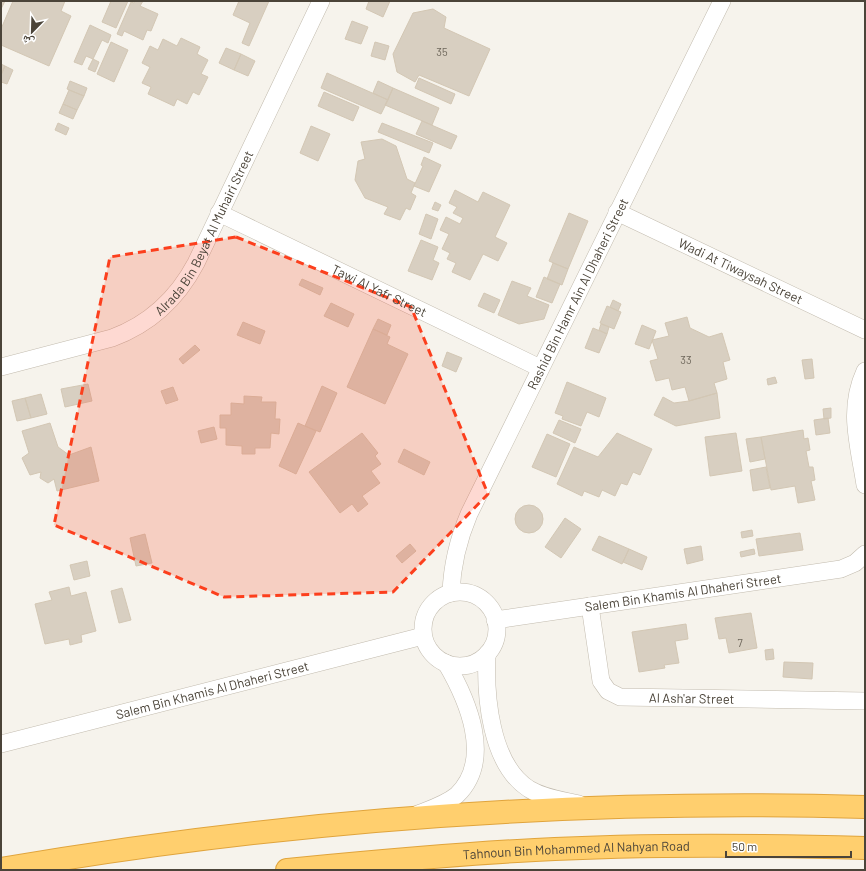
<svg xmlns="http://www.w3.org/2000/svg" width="866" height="871" font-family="Barlow,'Noto Naskh Arabic',sans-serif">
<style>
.building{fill:#d8cfc1;stroke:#d3c7b4}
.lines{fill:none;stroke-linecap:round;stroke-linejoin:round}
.minor-casing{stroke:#c2bbae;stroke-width:18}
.highway-casing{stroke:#e0a43c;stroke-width:24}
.minor{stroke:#fff;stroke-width:17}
.highway{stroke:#ffcf6e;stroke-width:22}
.marked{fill:#fc3f1d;fill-opacity:0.2;stroke:#fc3f1d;stroke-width:3;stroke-dasharray:8 5;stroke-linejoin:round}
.labels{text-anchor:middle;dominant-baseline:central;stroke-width:3;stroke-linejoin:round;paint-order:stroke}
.number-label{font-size:11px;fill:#6e675b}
.street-label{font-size:13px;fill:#4b4439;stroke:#fff}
</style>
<rect width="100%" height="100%" fill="#f6f3ec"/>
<path class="building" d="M1 1H5L1 9Z
M13 1H65L61 11 71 16 49 66 1 45V29Z
M111 1H128L116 28 102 22Z
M135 1H143L140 6 158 14 151 31 147 30 143 40 124 31 122 36 117 34 131 2 134 3Z
M239 1H269L249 46 242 43 250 23 233 15Z
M369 1H390L383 17 366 9Z
M433 9 446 17 444 28 490 49 469 96 419 75 415 82 397 72 393 54 413 13Z
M352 21 368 27 361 44 345 39Z
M90 25 111 35 108 43 102 40 93 59 86 56 82 65 74 62Z
M181 38 200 47 197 54 208 60 201 74 208 77 199 95 193 92 187 104 177 99 174 106 148 94 151 87 142 83 150 67 142 63 150 46 158 50 163 39 177 46Z
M111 42 128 50 114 82 97 74Z
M375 42 389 46 385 60 371 56Z
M226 48 241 54 234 70 219 63Z
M241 54 255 61 248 76 234 70Z
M93 59 99 62 95 72 88 69Z
M1 64 5 66 1 75Z
M5 66 13 70 7 84 1 82V75Z
M327 73 388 100 381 114 321 88Z
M419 78 455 94 451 104 415 88Z
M70 81 87 88 84 96 67 89Z
M378 81 393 88 388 100 373 93Z
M393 88 439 108 432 125 385 105Z
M69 90 84 96 77 110 63 104Z
M324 92 359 107 353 121 318 106Z
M63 104 77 110 73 119 59 113Z
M422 121 457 136 451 149 416 134Z
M58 123 69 128 66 135 55 130Z
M382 123 433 143 429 153 378 132Z
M311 126 330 134 318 161 300 153Z
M382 139 396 146 407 179 415 183 411 193 416 196 410 210 406 208 400 220 384 214 388 207 365 198 355 180 358 161 365 159 361 142Z
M424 157 441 165 429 192 414 186 423 166 421 165Z
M455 190 478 202 483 192 510 205 495 237 507 243 498 261 483 254 470 280 452 272 456 263 447 259 450 253 442 249 449 234 440 230 446 217 460 224 463 218 453 213 457 207 449 203Z
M435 202 441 205 438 211 432 209Z
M569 213 588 221 568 269 549 261Z
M426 214 438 219 431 239 419 234Z
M421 240 438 247 433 260 439 263 432 280 408 271Z
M553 263 568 269 562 285 547 279Z
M544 277 560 284 552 303 536 297Z
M302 279 323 288 320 295 299 285Z
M512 281 531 288 527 296 549 305 544 319 519 324 498 315Z
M484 293 500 300 494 313 478 306Z
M613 300 621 304 618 311 610 307Z
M331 303 354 314 348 327 324 316Z
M607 306 621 312 614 329 600 323Z
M687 317 690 328 709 337 722 333 730 360 723 362 727 379 714 383 717 393 689 401 685 387 672 390 669 378 656 381 650 361 658 359 652 340 669 336 665 323Z
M378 319 391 325 387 335 373 329Z
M243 322 265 331 260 344 237 335Z
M601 324 609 327 607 334 599 330Z
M642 325 656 331 649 349 635 344Z
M593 328 607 334 599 353 585 348Z
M373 329 390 337 387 344 408 354 385 404 347 387Z
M195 345 200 350 183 364 179 359Z
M447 352 462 358 456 372 442 366Z
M812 359 814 378 805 379 802 360Z
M775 377 777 383 768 385 767 379Z
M567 382 606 398 599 417 587 412 581 426 562 419 563 416 555 413Z
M88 384 92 401 65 407 61 389Z
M322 386 337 393 320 432 305 426Z
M173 387 178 400 166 404 161 391Z
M717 393 720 418 676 426 654 415 663 397 674 403 689 401Z
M41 394 47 414 31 418 25 398Z
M244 396 262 397 261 402H276L275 419H280L279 434 271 433 270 448H255V454H242V446L226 445V428H220V415H231V403L244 404Z
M25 398 31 418 17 421 12 401Z
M831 408V418L824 419 823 409Z
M828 418 830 433 816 435 814 420Z
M559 420 581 429 575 443 553 433Z
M50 423 58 447 69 455 91 447 99 481 57 491 54 479 48 483 40 478 41 472 30 475 22 458 29 453 22 431Z
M298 423 316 431 296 474 279 466Z
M214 427 217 439 201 443 198 431Z
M803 430 804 439 808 438 810 450 806 451 809 467H813L815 480 811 481 815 500 798 503 795 486 771 490 761 437Z
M362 433 378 453 375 456 381 464 371 471 380 483 362 496 368 504 358 512 352 504 340 513 309 472Z
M617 433 652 449 640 475 633 472 627 485 621 483 615 496 602 490 599 497 584 491 582 496 557 484 574 447 598 457Z
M736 433 742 471 710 476 705 437Z
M547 434 570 444 556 477 532 467Z
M761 437 765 459 750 462 746 439Z
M404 449 430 462 424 475 398 462Z
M766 467 770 488 753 491 750 470Z
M515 519a14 14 0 1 1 28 0a14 14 0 1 1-28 0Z
M565 518 581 529 561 558 545 547Z
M752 530 753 536 742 538 741 532Z
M800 533 803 550 759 556 756 539Z
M145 534 152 563 136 566 130 538Z
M599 536 629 549 622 564 592 550Z
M410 544 416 551 402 563 396 556Z
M701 546 703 560 687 564 684 549Z
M629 549 647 557 642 570 623 562Z
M754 549 755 554 741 557 740 552Z
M87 561 90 576 74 580 70 565Z
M69 587 71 596 86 592 96 631 81 635 82 642 70 645 69 639 45 644 35 604 52 600 49 592Z
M122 588 131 620 119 623 111 591Z
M751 613 757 648 729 653 726 638 719 639 715 618Z
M686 624 688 639 675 641 679 663 664 665 665 668 639 672 632 632Z
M773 649 774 659 766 660 765 650Z
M784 662 813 663 812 679 783 677Z"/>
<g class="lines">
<defs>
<g id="minor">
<path id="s1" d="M617 212 865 330"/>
<path id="s2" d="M219 213 540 368"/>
<path id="s3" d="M1 367 112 338C150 324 177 299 196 263L321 1"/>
<path d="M865 371C847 410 859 445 865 485"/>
<circle cx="460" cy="629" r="37"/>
<path id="s4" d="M451 593C452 565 458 540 469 514L722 1"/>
<path id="s5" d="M590 606 601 681 608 691 620 697 865 701"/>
<path id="s6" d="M495 620 841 569 855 563 865 554"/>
<path d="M487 654C485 695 490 764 529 789 544 798 562 800 579 804"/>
<path id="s7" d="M1 744 423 636"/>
<path d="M418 814C431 809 446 804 457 795 494 759 467 699 446 663"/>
</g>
<g id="highway">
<path d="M1 869C286 820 576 799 865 807"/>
<path id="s8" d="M287 870C370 862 452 854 535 850 645 844 755 845 865 848"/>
</g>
</defs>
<use href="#minor" class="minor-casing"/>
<use href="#highway" class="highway-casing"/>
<use href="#minor" class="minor"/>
<use href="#highway" class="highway"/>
</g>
<path class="marked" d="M236 237 411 307 488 494 393 592 224 597 54 525 110 257Z"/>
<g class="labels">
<g class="number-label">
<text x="442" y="51">35</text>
<text x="686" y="359">33</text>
<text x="740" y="642">7</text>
</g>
<g class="street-label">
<text stroke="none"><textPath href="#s3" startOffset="260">Alrada Bin Beyat Al Muhairi Street</textPath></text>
<text stroke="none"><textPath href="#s1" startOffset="137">Wadi At Tiwaysah Street</textPath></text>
<text stroke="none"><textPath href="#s2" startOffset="178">Tawi Al Yafr Street</textPath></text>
<text stroke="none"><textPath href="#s4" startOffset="327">Rashid Bin Hamr Ain Al Dhaheri Street</textPath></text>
<text stroke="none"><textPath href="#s6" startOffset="190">Salem Bin Khamis Al Dhaheri Street</textPath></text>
<text stroke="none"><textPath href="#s7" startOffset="218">Salem Bin Khamis Al Dhaheri Street</textPath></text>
<text stroke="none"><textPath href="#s5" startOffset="173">Al Ash'ar Street</textPath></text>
<text stroke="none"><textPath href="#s8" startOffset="290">Tahnoun Bin Mohammed Al Nahyan Road</textPath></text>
</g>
</g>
<rect width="866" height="871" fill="none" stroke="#4b4439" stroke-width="4"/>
<g transform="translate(32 32) rotate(203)" stroke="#ffffff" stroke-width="3" paint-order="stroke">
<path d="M0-3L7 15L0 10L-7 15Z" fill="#4b4439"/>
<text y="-6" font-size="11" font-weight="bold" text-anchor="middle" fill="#4b4439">ش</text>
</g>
<path d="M726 851v6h125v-6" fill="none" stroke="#4b4439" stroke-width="2"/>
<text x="732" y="851" font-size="12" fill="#4b4439" stroke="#ffffff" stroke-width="3" paint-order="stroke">50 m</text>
</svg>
